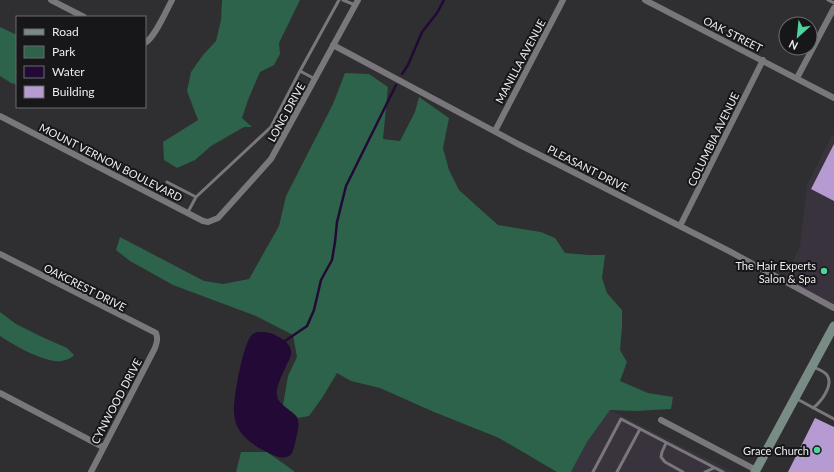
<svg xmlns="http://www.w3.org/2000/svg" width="834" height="472" font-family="Lato,sans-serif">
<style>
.built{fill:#38333c}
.green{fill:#2c634a}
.water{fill:#230a36}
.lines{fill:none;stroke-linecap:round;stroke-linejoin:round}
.stream{stroke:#230a36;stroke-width:2.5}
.building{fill:#b69bd2}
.lane{stroke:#79777b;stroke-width:3}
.street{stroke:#79777b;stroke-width:6}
.secondary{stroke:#788c85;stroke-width:9}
.poi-dot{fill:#4cd49b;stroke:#171618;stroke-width:1.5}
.labels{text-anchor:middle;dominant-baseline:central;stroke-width:4;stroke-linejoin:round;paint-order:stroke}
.street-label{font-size:11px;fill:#ecebed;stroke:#171618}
.poi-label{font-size:11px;fill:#ecebed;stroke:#171618;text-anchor:end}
</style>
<rect width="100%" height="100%" fill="#2f2e31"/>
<path class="built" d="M832 135 834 136V308L784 280 800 246 807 185Z
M610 410 733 472H571L587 442Z"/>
<path class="green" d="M222 0H300L279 43 280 54 274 65 260 72 248 100 242 118 252 127H244L211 146 195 160 177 168 164 160 163 142 198 120 187 91 191 72 203 55 216 41 221 20Z
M0 27 17 35V85L11 83 0 76Z
M345 73 369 74 388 87 383 139 400 141 415 112 419 97 449 118 443 148 449 170 459 190 498 225 541 232 555 238 565 253 589 255H605L602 278 607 293 622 310V326L620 350 627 362 620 381 648 393 673 397 671 409 636 411 610 410 587 442 571 472H557L499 438 434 412 380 388 351 381 337 373 322 398 309 416 298 418 292 412 283 405 288 376 297 357 293 335 256 316 173 285 130 261 116 250 120 237 204 281 223 284 249 279 279 226 286 196 333 104Z
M0 312 16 324 42 337 67 348 74 355C70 360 61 362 54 361 37 358 15 346 0 336Z
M241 452H267L294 471V472H236Z"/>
<path class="water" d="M260 332C263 332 267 332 270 333 273 333 276 336 279 337 291 344 295 351 287 364 284 371 275 388 277 395 277 399 279 401 281 403 294 417 302 412 297 435 295 441 295 447 292 453 288 459 279 458 273 455 260 449 247 442 239 430 236 425 234 418 234 412 233 399 243 345 251 336 253 333 257 332 260 332Z"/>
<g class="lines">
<path class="stream" d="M402 74 408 65 422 32 437 13 444 0
M285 341 307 326 314 310 321 280 332 260 335 242 337 222 346 186 396 85"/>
</g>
<path class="building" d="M834 144V201L811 189Z
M815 418 834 427V472H788Z"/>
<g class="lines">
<path class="lane" d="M343 0 355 5
M828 0 834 3
M315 79 300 71 339 0
M284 134 271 127 300 71
M167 182 196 197
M188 212 196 197 271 127
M813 367C818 369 824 371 827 375 834 385 821 402 813 408
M797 399 834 419
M666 443 662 452 661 457 665 462 683 472
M593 472 621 419 723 472
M617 472 640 429
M705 472 714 468"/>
<path class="street" d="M51 0 84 17
M645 0 834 98
M145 43C155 37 166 11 172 0
M333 45 518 144 729 251 834 308
M797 78 834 8
M0 116 203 221 208 222 218 218 271 159 358 0
M495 131 563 0
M680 226 763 60
M0 254 156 333C158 339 157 342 155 348L91 472
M0 393 103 447
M661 420 756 470"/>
<path class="secondary" d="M755 472 834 326"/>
</g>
<g class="poi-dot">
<circle cx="824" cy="271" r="4"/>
<circle cx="817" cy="450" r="4"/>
</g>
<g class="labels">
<g class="street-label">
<text transform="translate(733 34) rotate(27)">OAK STREET</text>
<text transform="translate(520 61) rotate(-62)">MANILLA AVENUE</text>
<text transform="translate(286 112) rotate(-61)">LONG DRIVE</text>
<text transform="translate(713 139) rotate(-64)">COLUMBIA AVENUE</text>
<text transform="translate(111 162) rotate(27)">MOUNT VERNON BOULEVARD</text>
<text transform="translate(588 168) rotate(27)">PLEASANT DRIVE</text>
<text transform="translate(85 287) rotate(27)">OAKCREST DRIVE</text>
<text transform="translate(116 401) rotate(-62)">CYNWOOD DRIVE</text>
</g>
<g class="poi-label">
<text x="816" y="265">The Hair Experts<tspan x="816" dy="13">Salon &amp; Spa</tspan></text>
<text x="809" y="450">Grace Church</text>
</g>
</g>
<rect x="16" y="16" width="130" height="92" fill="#171618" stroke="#6c6b6d"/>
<rect x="24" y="29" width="20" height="6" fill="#788c85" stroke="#6c6b6d"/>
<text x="52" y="36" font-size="12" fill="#ecebed">Road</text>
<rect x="24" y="46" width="20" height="12" fill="#2c634a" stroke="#6c6b6d"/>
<text x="52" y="56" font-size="12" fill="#ecebed">Park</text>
<rect x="24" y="66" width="20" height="12" fill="#230a36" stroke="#6c6b6d"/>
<text x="52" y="76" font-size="12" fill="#ecebed">Water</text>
<rect x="24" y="86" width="20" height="12" fill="#b69bd2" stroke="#6c6b6d"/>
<text x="52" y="96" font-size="12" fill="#ecebed">Building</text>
<g transform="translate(798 36) rotate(207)"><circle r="19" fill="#171618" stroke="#6c6b6d"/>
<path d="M0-3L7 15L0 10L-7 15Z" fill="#4cd49b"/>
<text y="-6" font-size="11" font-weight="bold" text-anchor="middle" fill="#ecebed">N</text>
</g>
</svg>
